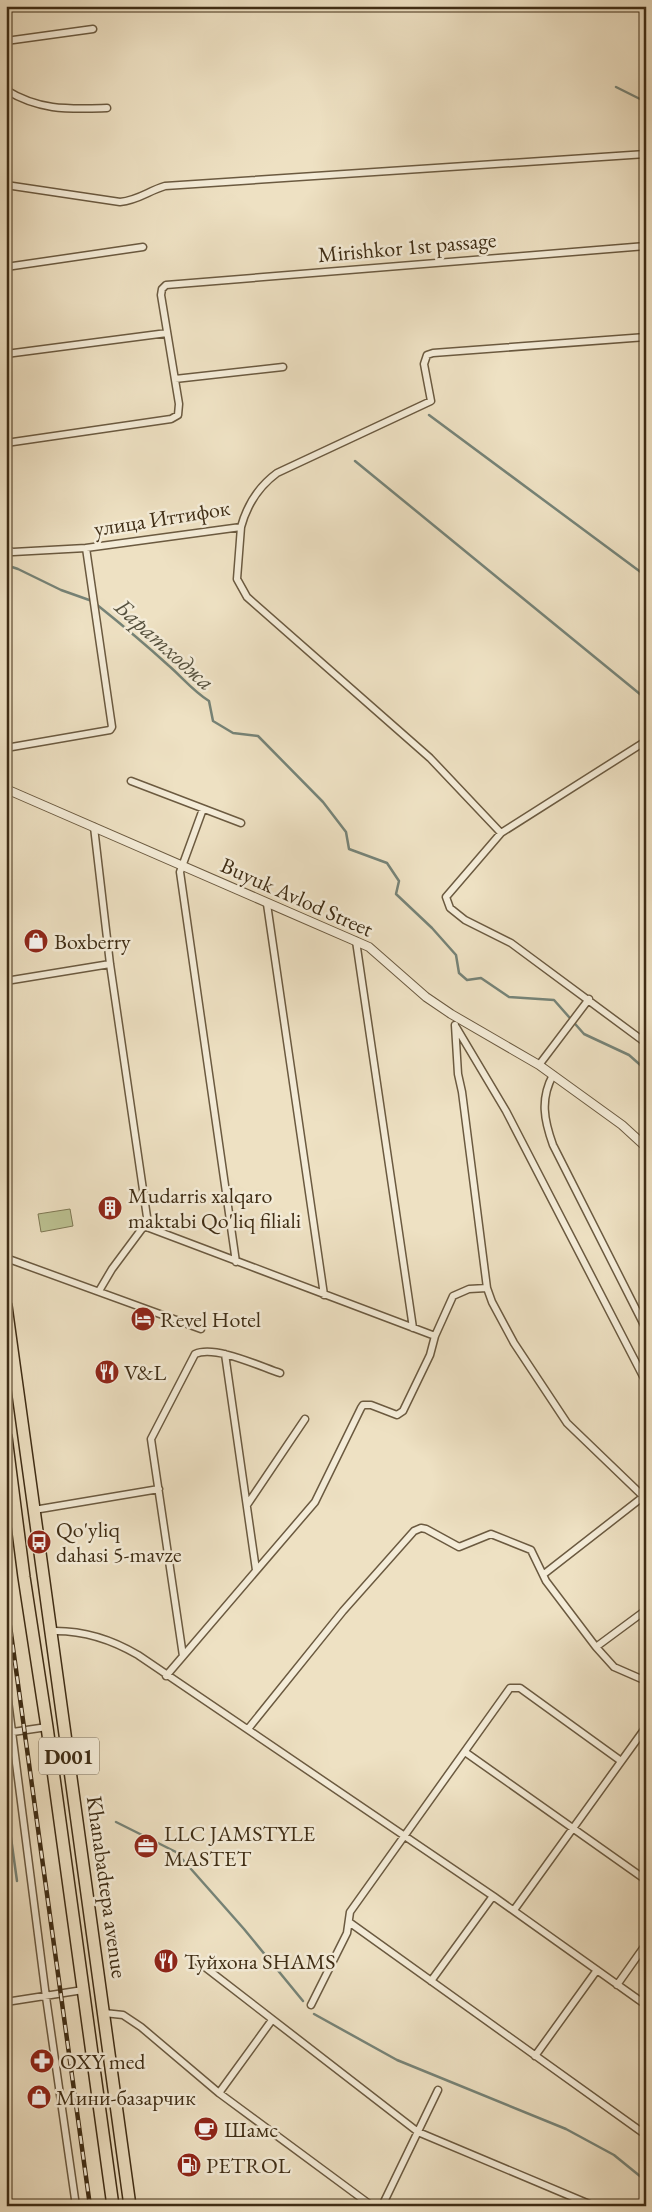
<svg xmlns="http://www.w3.org/2000/svg" width="652" height="2212" font-family="'EB Garamond',serif">
<style>
.green{fill:#bcc292;stroke:#7e7854}
.lines{fill:none;stroke-linecap:round;stroke-linejoin:round}
.stream{stroke:#768377;stroke-width:2.5}
.minor-casing{stroke:#6b5a40;stroke-width:9}
.tertiary-casing{stroke:#6b5a40;stroke-width:10}
.trunk-casing{stroke:#3f2d15;stroke-width:14}
.minor{stroke:#f4ecd8;stroke-width:6}
.tertiary{stroke:#f4ecd8;stroke-width:8}
.trunk{stroke:#eee1c3;stroke-width:11}
.rail-casing{stroke:#3f2d15;stroke-width:4.5}
.rail{stroke:#f4ecd8;stroke-width:2.5;stroke-dasharray:8;stroke-linecap:butt}
.labels{text-anchor:middle;dominant-baseline:central;stroke-width:5;stroke-linejoin:round;paint-order:stroke}
.shield{fill:#f4ecd8;stroke:#756650;stroke-width:1}
.shield-label{font-size:21px;font-weight:bold;fill:#3f2d15}
.street-label{font-size:22px;fill:#3f2d15;stroke:#f4ecd8}
.poi-label{font-size:22px;fill:#3f2d15;stroke:#f4ecd8;text-anchor:start}
.water-label{font-size:24px;font-style:italic;fill:#56513e;stroke:#f4ecd8}
</style>
<rect width="100%" height="100%" fill="#eee1c3"/>
<filter id="stains"><feTurbulence type="fractalNoise" baseFrequency=".004" numOctaves="4"/><feColorMatrix values="0 0 0 0 .2 0 0 0 0 .09 0 0 0 0 .02 0 0 0 .5 -.17"/></filter>
<radialGradient id="worn" r=".72"><stop offset=".6" stop-color="#630" stop-opacity="0"/><stop offset="1" stop-color="#630" stop-opacity=".3"/></radialGradient>
<path class="green" d="M70 1209 73 1226 41 1232 38 1214Z"/>
<g class="lines">
<path class="stream" d="M616 87 646 102
M429 415 646 576
M355 461 646 699
M6 565 18 569 61 590 92 601
M96 604C121 624 145 644 168 665 182 677 193 691 209 701L213 721 233 733 258 736 323 802 346 832 349 849 387 863 399 881 396 894 432 928 456 955 459 973 467 980 481 978 509 997 554 1000 584 1034 629 1055 646 1070
M6 1802 17 1881
M116 1822 176 1852 244 1929 303 2001
M314 2014 397 2060 566 2129 614 2155 646 2181"/>
<defs>
<path id="minor" d="M6 41 93 29
M6 90C40 111 69 109 107 108
M6 185 120 202C139 200 148 191 165 186L646 154
M6 267 143 247
M6 354 167 333
M175 379 283 367
M6 443 171 419 178 415 179 404 161 295 162 289 166 285 646 246
M241 527 237 579 247 597 430 758 501 833
M6 550 13 552 86 548 241 527C247 505 258 487 277 473L431 401 424 364 427 355 433 353 646 337
M646 741 501 833 446 897 450 908 465 920 511 943 646 1043
M6 748 110 730 112 727 86 548
M131 781 241 823
M203 809 180 872 236 1262
M94 827 110 964 147 1217 144 1226 112 1269 99 1291
M267 904 324 1295
M356 941 413 1328
M6 981 110 964
M455 1025 458 1074 462 1092 487 1288 492 1302 514 1343 567 1423 646 1499
M456 1027 506 1111 646 1382
M539 1065 589 999
M553 1075C540 1099 544 1120 553 1145L646 1329
M144 1226 435 1336
M6 1258 201 1329
M225 1354 256 1570
M247 1505 305 1419
M34 1510 159 1489
M544 1574 644 1496
M51 1631C83 1630 111 1639 138 1655L493 1896 646 2005
M596 1647 614 1667 646 1681
M183 1656 151 1439 195 1354C215 1345 259 1366 280 1373
M166 1676 315 1502 361 1408 363 1405H371L397 1415 403 1411 430 1355 435 1336 453 1296 469 1289 487 1288
M6 1685 46 1997 76 2206
M248 1729 343 1611 414 1531 421 1528 426 1529 459 1547 491 1534 531 1550 546 1581 596 1647 646 1610
M6 1733 47 1727
M465 1752 646 1880
M514 1910 646 1727
M349 1922 646 2135
M197 1961 418 2132 594 2206
M431 1981 493 1896
M617 1985 646 1944
M6 2002 83 1990
M311 2005 347 1933 350 1912 510 1688H520L621 1761
M104 2013 123 2015 141 2027 219 2093 372 2206
M535 2056 597 1970
M219 2093 272 2020
M382 2206 438 2090"/>
<path id="tertiary" d="M6 789 369 947 426 997 451 1014 539 1065 622 1125 646 1147"/>
<path id="trunk" d="M6 1306 130 2206
M6 1437 24 1577 47 1727 113 2206"/>
</defs>
<use href="#minor" class="minor-casing"/>
<use href="#tertiary" class="tertiary-casing"/>
<use href="#trunk" class="trunk-casing"/>
<use href="#minor" class="minor"/>
<use href="#tertiary" class="tertiary"/>
<use href="#trunk" class="trunk"/>
<defs>
<path id="rail" d="M6 1597 90 2206"/>
</defs>
<use href="#rail" class="rail-casing"/>
<use href="#rail" class="rail"/>
</g>
<defs>
<symbol id="shop-disc" viewBox="-11 -11 22 22"><circle r="9.5" fill="#8f2418" stroke="#f4ecd8"/><path d="M-5-2.5h2.3a2.7 3.5 0 0 1 5.4 0H5L5.5 6h-11ZM-1.5-2.5h3a1.5 2.3 0 0 0-3 0Z" fill="#fff"/></symbol>
<symbol id="building-disc" viewBox="-11 -11 22 22"><circle r="9.5" fill="#8f2418" stroke="#f4ecd8"/><path d="M-4-6H4V6H1V3H-1V6H-4ZM-2.5-4.3h1.7v1.8h-1.7ZM.8-4.3h1.7v1.8H.8ZM-2.5-1h1.7V.8h-1.7ZM.8-1h1.7V.8H.8Z" fill="#fff"/></symbol>
<symbol id="hotel-disc" viewBox="-11 -11 22 22"><circle r="9.5" fill="#8f2418" stroke="#f4ecd8"/><path d="M-6-4.5h1.5V1H6V5H4.5V3h-9V5H-6ZM-4 0a1.8 1.8 0 1 1 3.6 0ZM.5 0V-2.5h3Q6-2.5 6 0Z" fill="#fff"/></symbol>
<symbol id="restaurant-disc" viewBox="-11 -11 22 22"><circle r="9.5" fill="#8f2418" stroke="#f4ecd8"/><path d="M-5-6h1v4h1v-4h1v4h1v-4h1v5L-1.5 .5V6h-2V.5L-5-1ZM5-6V6H3V1.5H1.5Q1.5-4 5-6Z" fill="#fff"/></symbol>
<symbol id="bus-disc" viewBox="-11 -11 22 22"><circle r="9.5" fill="#8f2418" stroke="#f4ecd8"/><path d="M-5-6H5V4H4V6H2V4H-2V6H-4V4H-5ZM-3.5-4V0h7V-4ZM-3.5 1.2v1.5H-2V1.2ZM2 1.2v1.5H3.5V1.2Z" fill="#fff"/></symbol>
<symbol id="office-disc" viewBox="-11 -11 22 22"><circle r="9.5" fill="#8f2418" stroke="#f4ecd8"/><path d="M-6-3h4V-5.5h4V-3h4V5H-6ZM-1-4.5V-3h2v-1.5ZM-6 0V1H6V0Z" fill="#fff"/></symbol>
<symbol id="pharmacy-disc" viewBox="-11 -11 22 22"><circle r="9.5" fill="#8f2418" stroke="#f4ecd8"/><path d="M-2-6h4v4h4v4h-4v4h-4v-4h-4v-4h4Z" fill="#fff"/></symbol>
<symbol id="cafe-disc" viewBox="-11 -11 22 22"><circle r="9.5" fill="#8f2418" stroke="#f4ecd8"/><path d="M-5.5-4.5H6V0H3Q3 3.5 0 3.5H-2.5Q-5.5 3.5-5.5 0ZM3-3.2v2h1.7v-2ZM-6 4.5H4V6H-6Z" fill="#fff"/></symbol>
<symbol id="fuel-disc" viewBox="-11 -11 22 22"><circle r="9.5" fill="#8f2418" stroke="#f4ecd8"/><path d="M-5.5-6h7V0h2V4h1.3V-2.5L3-4.5l.8-.8L6-3V5H2.5V1h-1V6h-7ZM-4.2-4.7v3.2H.2V-4.7Z" fill="#fff"/></symbol>
</defs>
<g fill-rule="evenodd">
<use href="#shop-disc" x="22" y="927" width="28" height="28"/>
<use href="#building-disc" x="96" y="1194" width="28" height="28"/>
<use href="#hotel-disc" x="129" y="1305" width="28" height="28"/>
<use href="#restaurant-disc" x="93" y="1358" width="28" height="28"/>
<use href="#bus-disc" x="25" y="1528" width="28" height="28"/>
<use href="#office-disc" x="132" y="1832" width="28" height="28"/>
<use href="#restaurant-disc" x="152" y="1947" width="28" height="28"/>
<use href="#pharmacy-disc" x="28" y="2047" width="28" height="28"/>
<use href="#shop-disc" x="25" y="2083" width="28" height="28"/>
<use href="#cafe-disc" x="192" y="2115" width="28" height="28"/>
<use href="#fuel-disc" x="175" y="2151" width="28" height="28"/>
</g>
<g class="labels">
<rect class="shield" x="39" y="1737.5" width="60" height="37" rx="4"/>
<g class="shield-label">
<text x="69" y="1756">D001</text>
</g>
<g class="street-label">
<text transform="translate(407 247) rotate(-5)">Mirishkor 1st passage</text>
<text transform="translate(162 518) rotate(-9)">улица Иттифок</text>
<text transform="translate(297 897) rotate(24)">Buyuk Avlod Street</text>
<text transform="translate(107 1887) rotate(82)">Khanabadtepa avenue</text>
</g>
<g class="poi-label">
<text x="54" y="941">Boxberry</text>
<text x="128" y="1195">Mudarris xalqaro<tspan x="128" dy="25">maktabi Qo'liq filiali</tspan></text>
<text x="160" y="1319">Revel Hotel</text>
<text x="124" y="1372">V&amp;L</text>
<text x="56" y="1529">Qo'yliq<tspan x="56" dy="25">dahasi 5-mavze</tspan></text>
<text x="164" y="1833">LLC JAMSTYLE<tspan x="164" dy="25">MASTET</tspan></text>
<text x="184" y="1961">Туйхона SHAMS</text>
<text x="60" y="2061">OXY med</text>
<text x="56" y="2097">Мини-базарчик</text>
<text x="224" y="2129">Шамс</text>
<text x="206" y="2165">PETROL</text>
</g>
<g class="water-label">
<text transform="translate(165 644) rotate(42)">Баратходжа</text>
</g>
</g>
<rect width="652" height="2212" fill="none" stroke="#eee1c3" stroke-width="25"/>
<rect x="8" y="8" width="637" height="2197" fill="none" stroke="#3f2d15" stroke-width="2.5"/>
<rect x="12" y="12" width="627" height="2187" fill="none" stroke="#3f2d15"/>
<rect width="100%" height="100%" filter="url(#stains)"/>
<rect width="100%" height="100%" fill="url(#worn)"/>
</svg>
